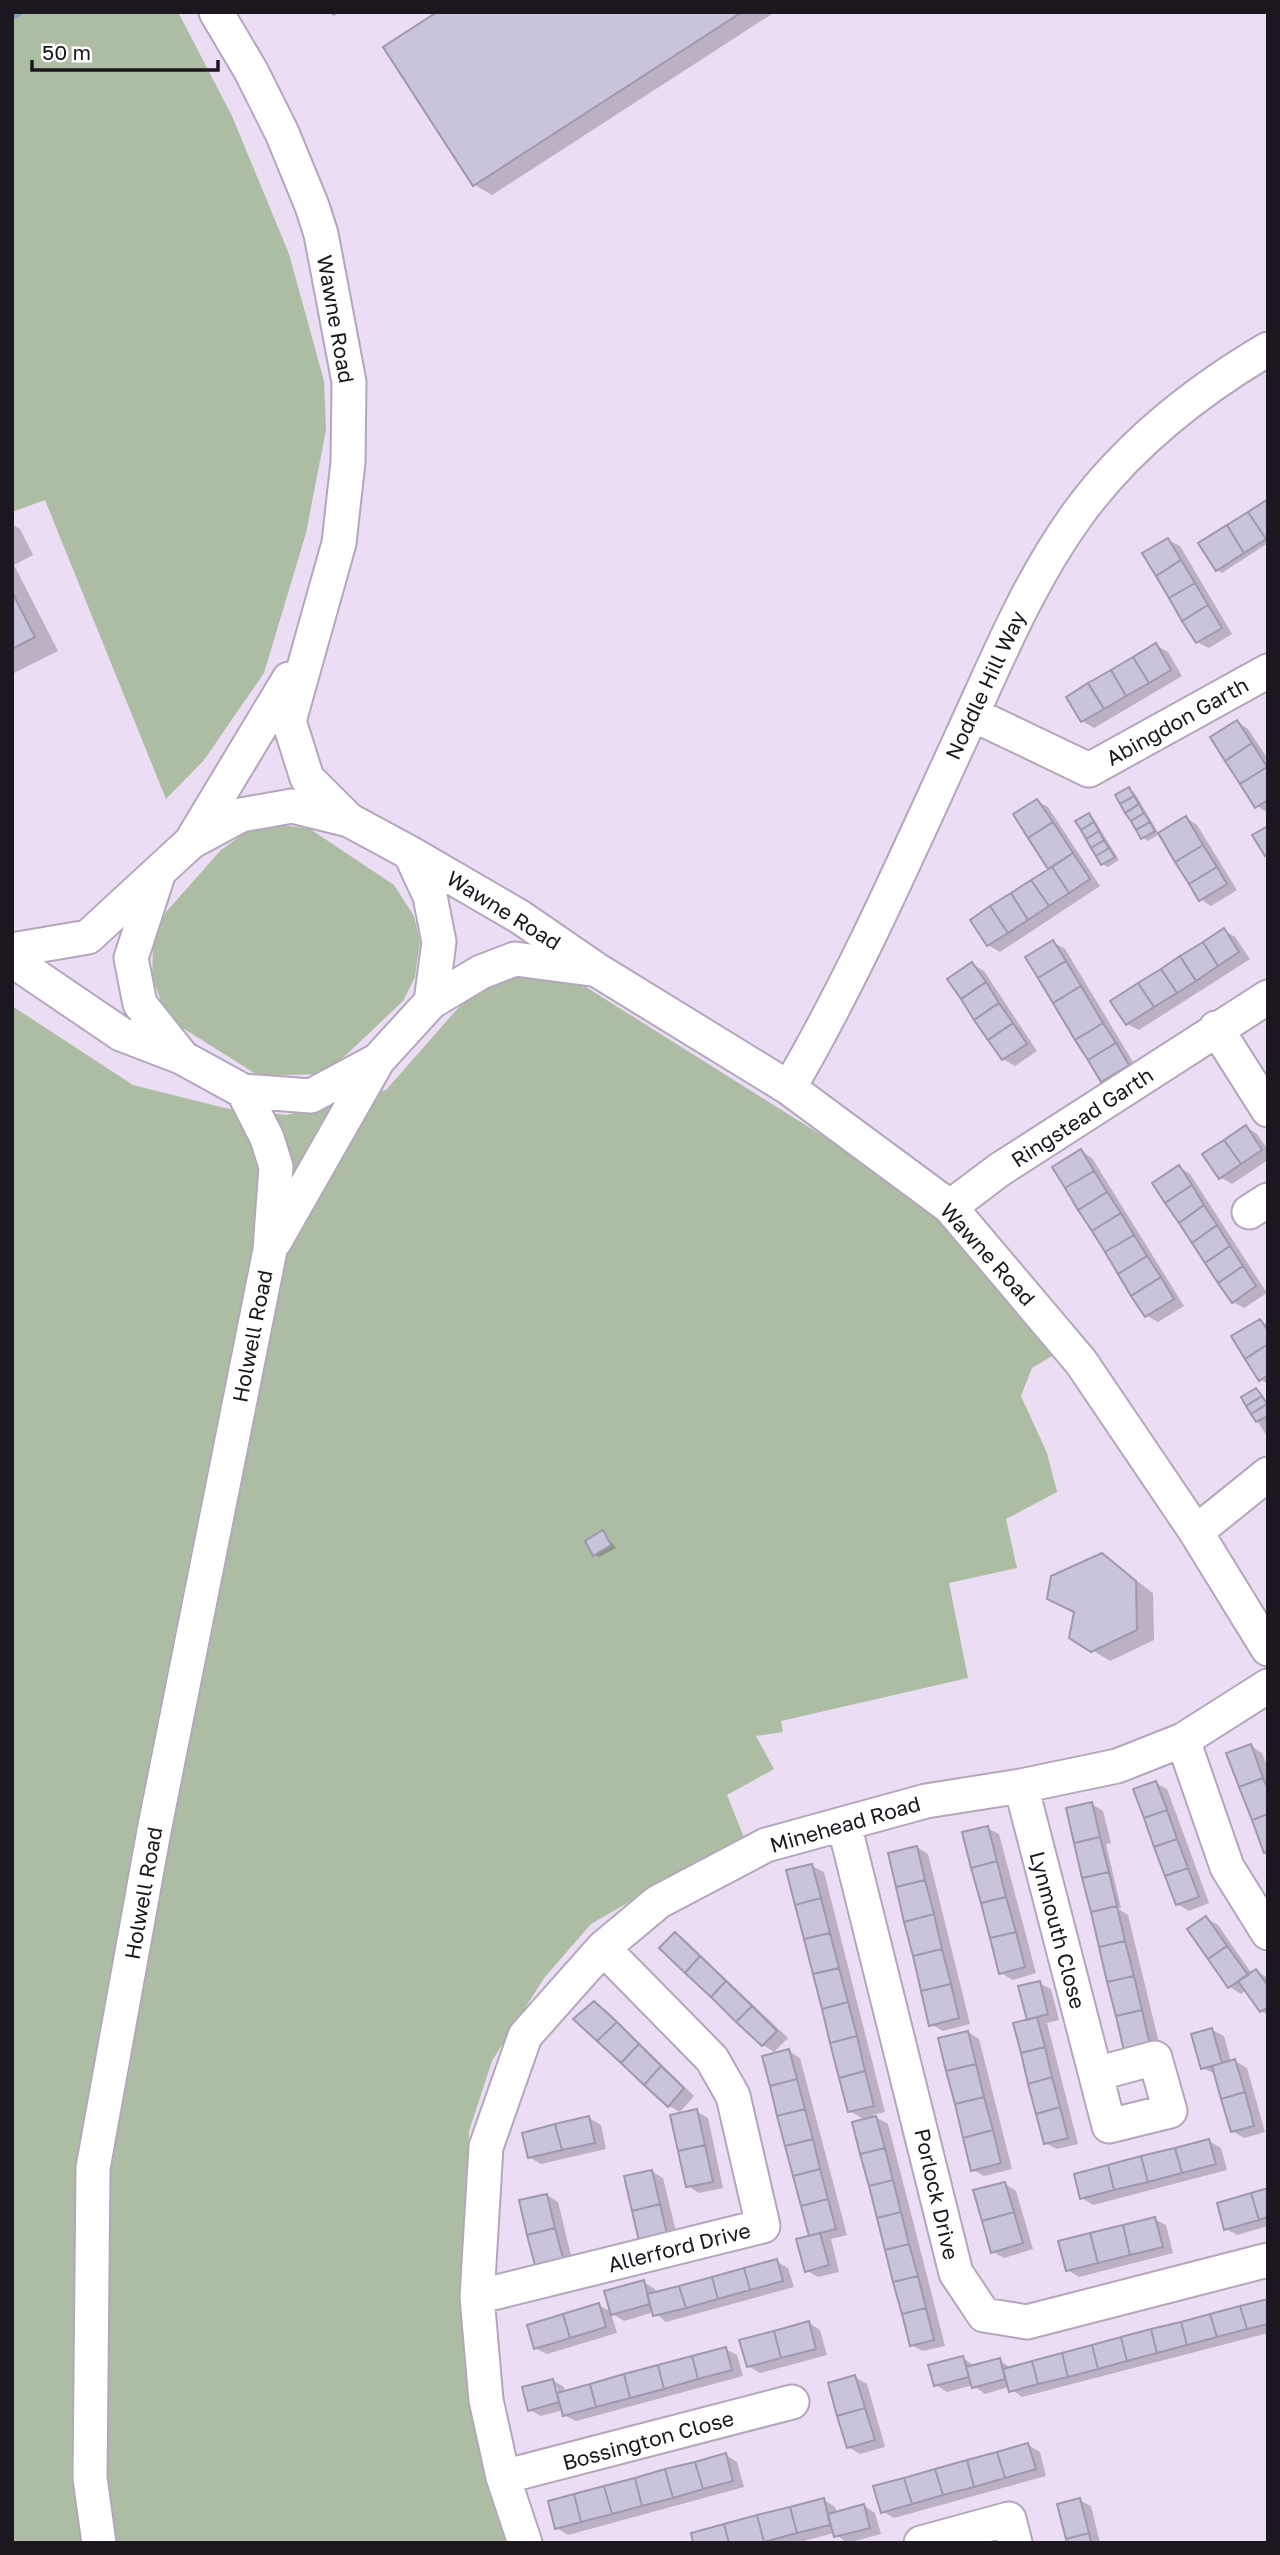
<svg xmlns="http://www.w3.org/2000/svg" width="1280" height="2555" font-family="'Golos Text',sans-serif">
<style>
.green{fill:#adbda3}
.shadow{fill:#0003;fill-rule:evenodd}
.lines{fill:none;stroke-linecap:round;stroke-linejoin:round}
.stream{stroke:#7ba4b9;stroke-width:8}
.building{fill:#c9c4dc;stroke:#9e98b0;stroke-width:2}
.minor-casing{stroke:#b4a6bc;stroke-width:37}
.minor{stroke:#fff;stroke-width:33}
.labels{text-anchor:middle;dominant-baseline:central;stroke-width:6;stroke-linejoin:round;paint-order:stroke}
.street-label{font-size:21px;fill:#1c171f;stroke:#fff}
</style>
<rect width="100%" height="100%" fill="#ebddf4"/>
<path class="green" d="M12 12H178L232 116 289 254 324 381 326 430 306 533 264 673 204 760 166 799 45 500 12 512Z
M283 825 310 829 394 885 414 916 420 941 415 977 403 1001 345 1056 322 1074 259 1076 178 1025 162 1004 152 976 153 950 158 929 166 912 221 850 249 830Z
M507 970 562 972 882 1173 926 1204 975 1253 1052 1356 1032 1368 1021 1396 1047 1453 1057 1492 1006 1519 1017 1568 949 1583 968 1678 781 1721 783 1732 756 1736 774 1769 727 1795 745 1840 676 1875 591 1924 544 1978 492 2061 469 2131 465 2238 515 2543H12V1006L133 1085 229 1109 287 1115 386 1090 459 1007 487 979Z"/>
<path class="shadow" d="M327 12H340L334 16Z
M440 12H775L492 195 475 185Z
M1268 501V543L1222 573 1217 570Z
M12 524 20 529 33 555 14 565 58 651 12 674Z
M1168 540 1180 546 1232 634 1209 648 1197 642Z
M1156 645 1168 652 1182 676 1094 728 1082 721Z
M1237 722 1248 729 1268 759V813L1257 806Z
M1129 789 1134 792 1159 834 1148 841 1142 837Z
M1037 801 1048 807 1100 886 1000 952 988 945 1051 869 1015 815Z
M1089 816 1094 819 1119 860 1108 867 1102 864Z
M1186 818 1197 825 1237 890 1211 906 1200 899Z
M1224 930 1235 937 1250 959 1139 1030 1127 1024Z
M1053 942 1065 949 1139 1072 1114 1087 1102 1081Z
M972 964 984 971 1037 1051 1015 1066 1003 1059Z
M1246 1127 1257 1134 1268 1150V1160L1232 1184 1220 1177Z
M1081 1151 1092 1158 1184 1306 1158 1322 1146 1315Z
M1179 1167 1190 1174 1267 1293 1244 1308 1233 1302Z
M1260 1321 1268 1325V1384L1260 1379Z
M1256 1390 1268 1402V1438L1243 1398Z
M603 1532 616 1548 599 1557 594 1554Z
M1102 1555 1153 1593 1154 1640 1110 1661 1092 1650Z
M1251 1746 1262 1753 1268 1768V1853Z
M1156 1783 1167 1789 1209 1903 1189 1911 1177 1904Z
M1092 1804 1103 1811 1111 1843 1106 1844 1121 1908H1117L1128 1915 1161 2051 1137 2057Z
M987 1828 999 1834 1036 1973 1013 1980 1001 1973Z
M917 1847 928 1854 970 2024 943 2031 931 2024Z
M812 1866 824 1872 885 2112 872 2115 888 2124 945 2346 923 2351 911 2345 865 2120 850 2111Z
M1206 1918 1218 1925 1252 1974 1256 1971 1268 1978V2015L1261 2011 1246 1990 1241 1994 1230 1987Z
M675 1934 686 1941 788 2038 774 2052 763 2045Z
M1039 1983 1051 1989 1059 2020 1047 2023 1078 2144 1057 2149 1045 2143 1029 2021Z
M594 2003 606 2010 694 2096 680 2112 669 2106 575 2019Z
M1212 2030 1224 2036 1231 2062 1235 2061 1247 2068 1265 2132 1244 2138 1232 2131 1216 2074 1202 2068Z
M968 2032 979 2039 1012 2169 984 2176 973 2170Z
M789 2051 800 2058 847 2235 831 2239 839 2272 818 2277 806 2270 811 2237Z
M696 2111 708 2118 723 2188 699 2193 688 2186Z
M589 2118 601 2125 606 2149 541 2164 529 2157Z
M1209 2141 1221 2148 1227 2170 1093 2205 1082 2198Z
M651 2171 663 2178 679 2244 653 2251Z
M1005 2184 1016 2191 1033 2249 1004 2258 993 2252Z
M1268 2190V2226L1237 2235 1226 2229Z
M547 2195 558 2202 574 2268 549 2275Z
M1154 2219 1166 2225 1173 2253 1079 2277 1068 2270Z
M776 2261 788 2268 794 2287 666 2322 654 2312 624 2321 611 2313 617 2333 547 2354 535 2348 598 2305 612 2312 643 2282 655 2289 656 2294Z
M1268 2301V2333L1022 2397 1009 2387 985 2394 973 2385 947 2392 936 2385 963 2358 975 2366 999 2360 1011 2368Z
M809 2323 820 2330 827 2355 760 2373 748 2366Z
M725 2349 737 2355 743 2376 576 2421 564 2415 563 2410 541 2416 530 2410 552 2380 564 2387 565 2392ZM553 2387H557L561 2401 557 2402Z
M855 2377 867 2384 885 2447 860 2454 848 2447Z
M1028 2445 1040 2452 1046 2476 894 2518 882 2511Z
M726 2455 737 2462 744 2487 568 2535 557 2528Z
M824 2500 835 2507 837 2513 864 2506 875 2513 881 2534 847 2543 834 2533 796 2543H695Z
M1079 2500 1091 2506 1100 2543H1069Z"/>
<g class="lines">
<path class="stream" d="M12 16 19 12"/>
</g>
<path class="building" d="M437 12H742L473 186 383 47Z
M1268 499V538L1266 539 1248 512Z
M1248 512 1266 539 1244 553 1227 525Z
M1227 525 1244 553 1216 571 1198 543Z
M1168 538 1181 560 1156 576 1142 553Z
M1181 560 1195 583 1169 598 1156 576Z
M1195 583 1208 605 1182 621 1169 598Z
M12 592 35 637 12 649Z
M1208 605 1222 628 1196 643 1182 621Z
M1156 643 1171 670 1149 683 1133 657Z
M1133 657 1149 683 1126 696 1111 670Z
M1111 670 1126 696 1104 709 1088 683Z
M1088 683 1104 709 1081 722 1066 697Z
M1237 720 1252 743 1225 761 1210 737Z
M1252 743 1267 767 1240 784 1225 761Z
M1267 767 1268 800 1255 808 1240 784Z
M1129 787 1134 796 1120 804 1115 795Z
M1134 796 1139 804 1125 813 1120 804Z
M1037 799 1053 822 1028 838 1013 814Z
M1139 804 1144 813 1131 821 1125 813Z
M1089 813 1094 822 1081 830 1075 821Z
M1144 813 1150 822 1136 830 1131 821Z
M1186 816 1203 845 1175 862 1158 833Z
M1053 822 1073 853 1048 869 1028 838Z
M1094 822 1099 831 1086 839 1081 830Z
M1150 822 1155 831 1141 839 1136 830Z
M1268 826V854L1265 856 1252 835Z
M1099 831 1104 840 1091 848 1086 839Z
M1104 840 1109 848 1096 856 1091 848Z
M1203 845 1217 867 1189 884 1175 862Z
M1109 848 1115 857 1101 865 1096 856Z
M1073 853 1090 879 1069 893 1052 867Z
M1052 867 1069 893 1049 906 1031 880Z
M1217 867 1227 884 1199 901 1189 884Z
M1031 880 1049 906 1028 920 1011 893Z
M1011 893 1028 920 1008 933 990 906Z
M990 906 1008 933 987 946 970 920Z
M1224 928 1239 952 1218 966 1203 942Z
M1053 940 1066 961 1038 978 1025 957Z
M1203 942 1218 966 1196 981 1180 956Z
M1180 956 1196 981 1177 993 1161 969Z
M1066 961 1081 986 1053 1003 1038 978Z
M972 962 986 982 961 999 947 979Z
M1161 969 1177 993 1154 1007 1138 983Z
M986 982 999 1003 974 1020 961 999Z
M1138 983 1154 1007 1126 1025 1110 1001Z
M1081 986 1103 1023 1075 1040 1053 1003Z
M999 1003 1013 1023 988 1040 974 1020Z
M1013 1023 1027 1044 1002 1060 988 1040Z
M1103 1023 1116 1043 1088 1060 1075 1040Z
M1116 1043 1129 1065 1101 1082 1088 1060Z
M1246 1125 1262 1150 1241 1164 1224 1140Z
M1224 1140 1241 1164 1219 1179 1202 1154Z
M1081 1149 1094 1171 1065 1188 1052 1167Z
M1179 1165 1192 1185 1165 1203 1152 1183Z
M1094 1171 1107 1192 1078 1210 1065 1188Z
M1192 1185 1204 1205 1179 1223 1165 1203Z
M1107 1192 1121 1213 1092 1231 1078 1210Z
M1204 1205 1217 1225 1192 1243 1179 1223Z
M1121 1213 1134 1235 1105 1252 1092 1231Z
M1217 1225 1230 1246 1205 1263 1192 1243Z
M1134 1235 1147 1256 1118 1274 1105 1252Z
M1230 1246 1243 1266 1218 1283 1205 1263Z
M1147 1256 1161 1277 1131 1296 1118 1274Z
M1243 1266 1256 1286 1232 1303 1218 1283Z
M1161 1277 1174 1299 1145 1317 1131 1296Z
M1260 1319 1268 1331V1344L1245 1359 1231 1336Z
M1268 1344V1375L1259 1381 1245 1359Z
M1256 1388 1262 1396 1246 1406 1241 1397Z
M1262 1396 1267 1404 1251 1414 1246 1406Z
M1267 1404 1268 1416 1256 1422 1251 1414Z
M603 1530 611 1545 593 1556 585 1541Z
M1102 1553 1136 1581 1137 1630 1091 1652 1069 1638 1074 1612 1047 1599 1051 1576Z
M1251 1744 1263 1778 1239 1787 1226 1753Z
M1263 1778 1268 1789V1814L1252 1820 1239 1787Z
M1156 1781 1167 1810 1144 1818 1133 1789Z
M1092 1802 1100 1837 1074 1843 1066 1808Z
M1167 1810 1177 1839 1154 1847 1144 1818Z
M1268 1814V1852L1264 1853 1252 1820Z
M988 1826 997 1861 971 1868 962 1832Z
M1100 1837 1109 1872 1082 1878 1074 1843Z
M1177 1839 1188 1868 1165 1876 1154 1847Z
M917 1846 925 1880 896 1887 888 1853Z
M997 1861 1006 1897 981 1903 971 1868Z
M812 1864 821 1898 795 1905 786 1870Z
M1188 1868 1199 1897 1176 1905 1165 1876Z
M1109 1872 1117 1906 1091 1912 1082 1878Z
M925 1880 934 1914 904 1922 896 1887Z
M1006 1897 1016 1932 990 1938 981 1903Z
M821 1898 830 1933 804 1939 795 1905Z
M1117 1906 1125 1941 1099 1947 1091 1912Z
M934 1914 942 1949 913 1956 904 1922Z
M1206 1916 1227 1946 1208 1959 1187 1929Z
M675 1932 700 1956 685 1973 659 1948Z
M1016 1932 1025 1967 999 1974 990 1938Z
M830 1933 839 1968 813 1974 804 1939Z
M1125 1941 1134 1976 1107 1982 1099 1947Z
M1227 1946 1248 1975 1228 1988 1208 1959Z
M942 1949 951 1984 921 1991 913 1956Z
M700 1956 726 1981 711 1997 685 1973Z
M839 1968 848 2002 822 2009 813 1974Z
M1256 1969 1268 1986V2007L1260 2012 1238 1981Z
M1134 1976 1142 2010 1116 2016 1107 1982Z
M726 1981 752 2006 736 2022 711 1997Z
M1040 1981 1048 2014 1027 2020 1018 1986Z
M951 1984 959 2018 929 2026 921 1991Z
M594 2001 617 2022 597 2041 573 2019Z
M848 2002 857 2036 830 2043 822 2009Z
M752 2006 777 2031 762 2046 736 2022Z
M1142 2010 1150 2045 1124 2051 1116 2016Z
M1037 2017 1045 2047 1021 2053 1013 2023Z
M617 2022 639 2044 621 2063 597 2041Z
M1212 2028 1222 2063 1201 2069 1191 2034Z
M968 2031 976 2064 946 2071 938 2038Z
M857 2036 865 2071 839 2078 830 2043Z
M639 2044 661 2066 644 2085 621 2063Z
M1045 2047 1052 2077 1028 2084 1021 2053Z
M789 2049 797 2079 770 2086 762 2056Z
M1235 2059 1245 2092 1221 2099 1212 2066Z
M976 2064 984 2097 955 2104 946 2071Z
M661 2066 684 2088 668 2107 644 2085Z
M865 2071 874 2106 848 2112 839 2078Z
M1052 2077 1060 2107 1036 2114 1028 2084Z
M797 2079 805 2109 777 2116 770 2086Z
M1245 2092 1254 2126 1231 2132 1221 2099Z
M984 2097 993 2130 963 2138 955 2104Z
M1060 2107 1068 2138 1044 2144 1036 2114Z
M697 2109 705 2145 678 2151 670 2115Z
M805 2109 813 2139 785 2146 777 2116Z
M589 2116 595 2143 562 2150 555 2124Z
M876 2116 885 2148 860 2154 852 2122Z
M555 2124 562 2150 528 2158 522 2133Z
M993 2130 1001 2163 971 2171 963 2138Z
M813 2139 820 2169 793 2176 785 2146Z
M1209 2139 1216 2164 1182 2173 1175 2148Z
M705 2145 713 2182 686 2187 678 2151Z
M885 2148 893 2180 869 2186 860 2154Z
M1175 2148 1182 2173 1148 2182 1141 2156Z
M1141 2156 1148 2182 1114 2190 1108 2165Z
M1108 2165 1114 2190 1080 2199 1074 2174Z
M820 2169 828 2199 801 2206 793 2176Z
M652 2170 660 2204 632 2211 624 2176Z
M893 2180 901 2212 877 2218 869 2186Z
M1005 2182 1014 2212 982 2221 973 2190Z
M1268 2188V2217L1259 2220 1251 2193Z
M1251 2193 1259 2220 1224 2230 1217 2203Z
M547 2194 555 2228 527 2235 519 2200Z
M828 2199 836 2229 809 2236 801 2206Z
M660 2204 668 2238 640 2245 632 2211Z
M901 2212 909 2244 885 2250 877 2218Z
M1014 2212 1023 2243 991 2253 982 2221Z
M1155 2217 1163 2247 1130 2255 1123 2225Z
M1123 2225 1130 2255 1098 2263 1090 2233Z
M555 2228 564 2262 536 2269 527 2235Z
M820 2233 829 2265 805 2272 796 2239Z
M1090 2233 1098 2263 1066 2271 1058 2241Z
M909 2244 918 2276 893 2282 885 2250Z
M777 2259 783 2281 750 2290 744 2268Z
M744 2268 750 2290 718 2299 712 2277Z
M918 2276 926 2308 902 2314 893 2282Z
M712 2277 718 2299 686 2308 679 2286Z
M644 2280 650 2304 611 2315 604 2291Z
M679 2286 686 2308 653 2316 647 2294Z
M1268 2299V2324L1247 2329 1240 2306Z
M599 2303 606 2327 570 2338 563 2314Z
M1240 2306 1247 2329 1217 2337 1210 2314Z
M926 2308 934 2340 910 2346 902 2314Z
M563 2314 570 2338 534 2349 527 2325Z
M1210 2314 1217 2337 1187 2345 1181 2322Z
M809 2321 816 2349 781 2358 774 2331Z
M1181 2322 1187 2345 1157 2353 1151 2329Z
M1151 2329 1157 2353 1127 2361 1121 2337Z
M774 2331 781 2358 747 2367 739 2340Z
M1121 2337 1127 2361 1098 2369 1092 2345Z
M1092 2345 1098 2369 1068 2377 1062 2353Z
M726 2347 732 2370 698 2379 692 2356Z
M1062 2353 1068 2377 1038 2384 1032 2361Z
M692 2356 698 2379 664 2389 658 2365Z
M963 2356 969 2377 934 2386 928 2365Z
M1000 2358 1005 2379 972 2388 966 2367Z
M1032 2361 1038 2384 1009 2392 1003 2369Z
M658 2365 664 2389 630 2398 624 2374Z
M624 2374 630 2398 596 2407 590 2384Z
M855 2375 865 2408 837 2416 828 2383Z
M553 2379 559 2402 528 2411 522 2387Z
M590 2384 596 2407 563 2416 557 2393Z
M865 2408 875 2440 847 2448 837 2416Z
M1028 2443 1036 2469 1005 2478 997 2452Z
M997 2452 1005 2478 974 2487 967 2460Z
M726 2453 733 2481 703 2489 695 2462Z
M967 2460 974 2487 943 2495 935 2469Z
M695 2462 703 2489 673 2498 665 2469Z
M665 2469 673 2498 642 2506 635 2478Z
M935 2469 943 2495 912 2504 904 2478Z
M635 2478 642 2506 612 2514 604 2486Z
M904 2478 912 2504 881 2513 873 2486Z
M604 2486 612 2514 581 2522 574 2494Z
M574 2494 581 2522 555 2529 548 2501Z
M824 2498 830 2525 797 2533 790 2507Z
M1080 2498 1089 2533 1066 2539 1057 2504Z
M864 2504 870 2528 834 2537 828 2514Z
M790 2507 797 2533 764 2542 757 2515Z
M757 2515 764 2542 729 2543 724 2524Z
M724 2524 729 2543H693L691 2533Z
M1089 2533 1091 2543H1067L1066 2539Z"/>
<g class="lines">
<defs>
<path id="minor" d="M216 12 251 71 282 133 312 206 321 234 349 382 348 462 339 543 289 721 307 778 349 820
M972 714 1089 770 1268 671
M192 840 289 679
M158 875 131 958 140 1004 183 1058 243 1091 311 1096 378 1060 431 1002 439 942 430 896 410 853
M12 950 88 937 191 842 241 815 292 806 349 820 410 853 520 917 597 970 789 1088 950 1207 1081 1362 1196 1532 1268 1649
M12 960 121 1034 181 1057
M431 1002 481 972 515 959 591 969
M1216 1028 1268 1110
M789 1088C855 975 907 855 962 736 997 660 1028 583 1077 515 1127 446 1195 392 1268 349
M950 1207 999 1170 1268 997
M1249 1212 1268 1200
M275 1241 378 1060
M1196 1532 1268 1474
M1183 1740 1227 1867 1268 1933
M1021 1786 1109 2126 1170 2111 1155 2058 1096 2074
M844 1824 956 2273 984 2315 1027 2322 1268 2260
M477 2297 763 2226 733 2096 712 2059 603 1948
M503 2477 792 2402
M99 2543 90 2478 93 2168 154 1831 270 1250 276 1167 267 1138 243 1091
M525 2543 503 2477 486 2400 477 2297 486 2147 525 2036 603 1948 658 1902 766 1845 926 1801 1021 1786 1117 1766 1183 1740 1268 1686
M921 2543 1009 2519 1015 2543"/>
</defs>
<use href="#minor" class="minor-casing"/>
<use href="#minor" class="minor"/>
</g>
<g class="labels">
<g class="street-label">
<text transform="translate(336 319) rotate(80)">Wawne Road</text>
<text transform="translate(985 685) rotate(-65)">Noddle Hill Way</text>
<text transform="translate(1177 721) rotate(-29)">Abingdon Garth</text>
<text transform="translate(504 910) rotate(32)">Wawne Road</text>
<text transform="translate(1082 1117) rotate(-33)">Ringstead Garth</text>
<text transform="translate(988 1254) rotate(48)">Wawne Road</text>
<text transform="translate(252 1336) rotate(-79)">Holwell Road</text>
<text transform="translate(845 1824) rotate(-16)">Minehead Road</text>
<text transform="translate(143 1893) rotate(-80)">Holwell Road</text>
<text transform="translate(1058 1930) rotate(75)">Lynmouth Close</text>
<text transform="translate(937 2194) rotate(77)">Porlock Drive</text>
<text transform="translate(679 2247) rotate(-14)">Allerford Drive</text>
<text transform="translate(648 2440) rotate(-15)">Bossington Close</text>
</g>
</g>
<rect width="1280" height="2555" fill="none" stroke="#1c171f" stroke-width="28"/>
<path d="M32 60v10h186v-10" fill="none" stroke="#1c171f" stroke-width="3.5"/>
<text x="42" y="60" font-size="21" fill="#1c171f" stroke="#ffffff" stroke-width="5" paint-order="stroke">50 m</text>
</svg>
